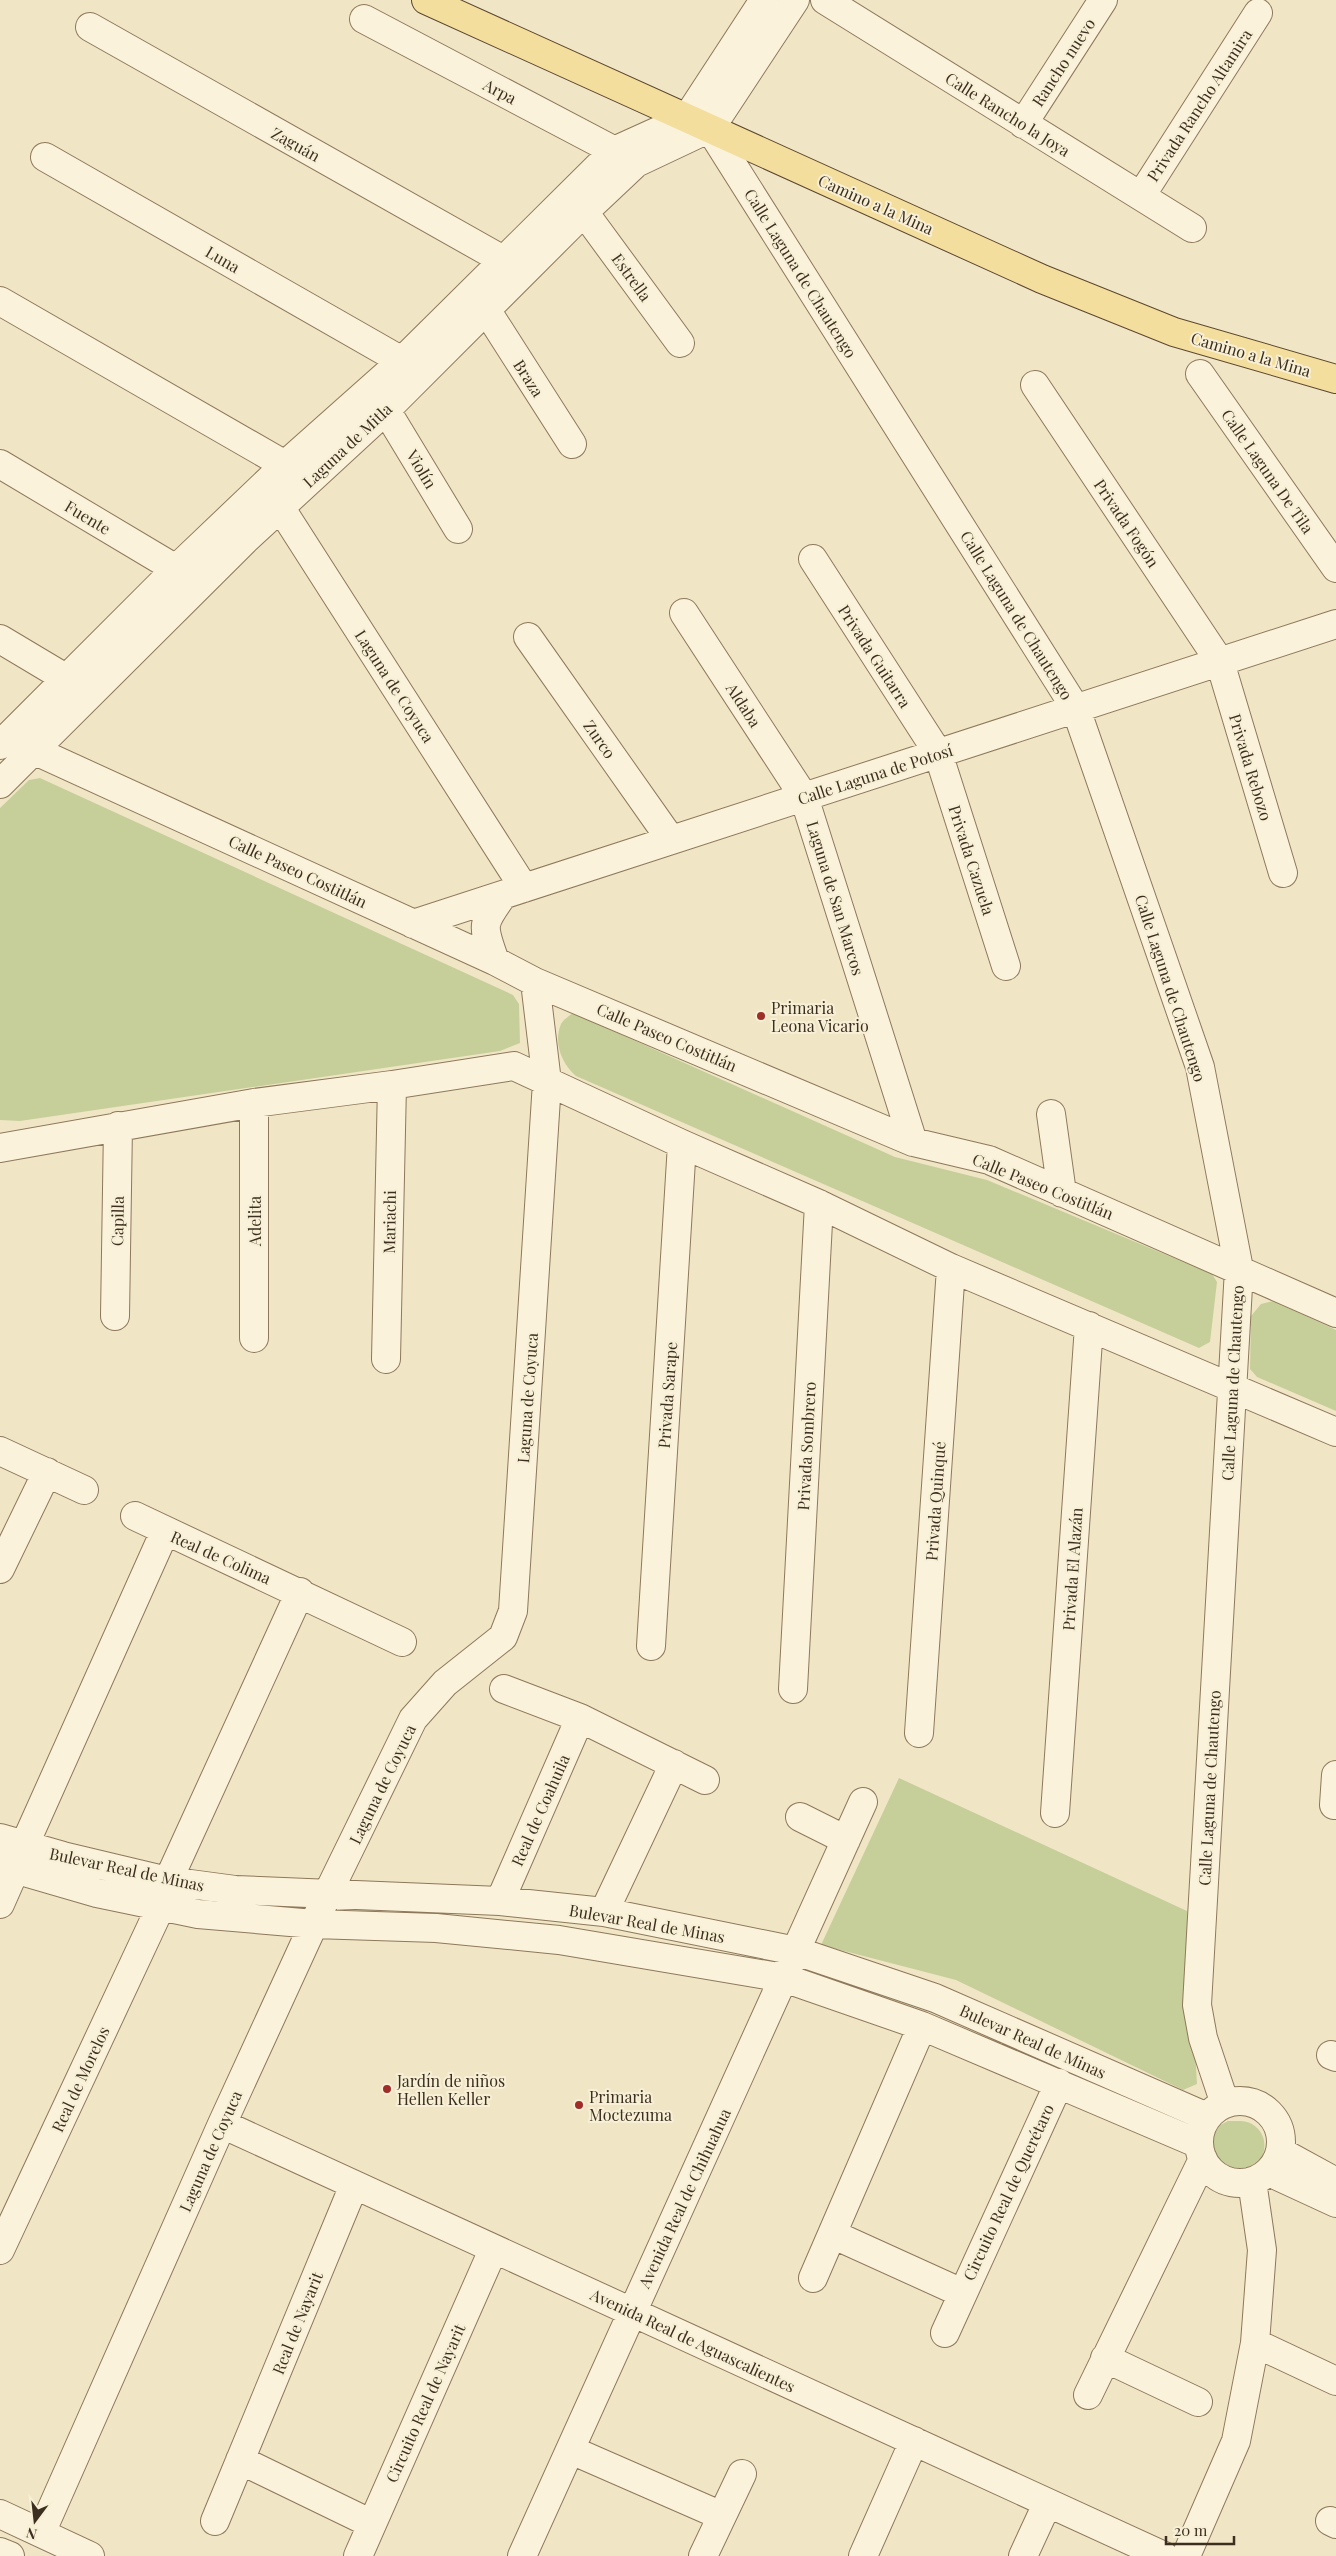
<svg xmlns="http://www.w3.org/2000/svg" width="1336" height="2556" font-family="'Playfair Display',serif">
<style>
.green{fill:#c6cf99}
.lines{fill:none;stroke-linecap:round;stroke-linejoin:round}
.minor-casing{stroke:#8d785b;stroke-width:30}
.major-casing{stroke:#5b462f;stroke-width:30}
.minor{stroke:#faf2da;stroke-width:28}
.major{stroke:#f4de9d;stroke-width:28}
.poi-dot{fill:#9f2d28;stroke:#f7f0d6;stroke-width:2}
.labels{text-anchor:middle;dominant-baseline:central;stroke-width:4;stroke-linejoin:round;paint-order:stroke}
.street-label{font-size:16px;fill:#3d2f1f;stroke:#f7f0d6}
.poi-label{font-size:16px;fill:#3d2f1f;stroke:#f7f0d6;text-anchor:start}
</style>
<rect width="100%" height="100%" fill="#f0e6c6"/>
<path class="green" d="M40 778 513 995 519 1004 520 1043 500 1051 20 1121 0 1120V808L29 780Z
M573 1013 895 1157 987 1180 1212 1274 1217 1282 1210 1342 1199 1348 576 1076C562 1064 553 1043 561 1024 563 1020 569 1016 573 1013Z
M1273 1301 1336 1330V1411L1257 1377 1250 1369 1251 1316 1261 1304Z
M899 1778 1187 1911 1197 2084 1183 2090 956 1980 821 1945Z
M1228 2121C1236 2121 1246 2120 1252 2124 1276 2139 1261 2169 1243 2181 1222 2177 1202 2169 1208 2143 1211 2131 1217 2126 1228 2121Z"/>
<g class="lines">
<defs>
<path id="minor" d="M825 0 1192 228
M364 19 628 158
M90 27 503 260
M1023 124 1103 0
M710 129 1076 709 1200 1067 1239 1269 1197 2005 1203 2038 1225 2104
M710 129 795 0
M45 157 402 361
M1141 196 1258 13
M584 212 680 343
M0 301 285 465 296 477
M487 311 572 444
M1200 374 1336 568
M1035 385 1220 662 1283 873
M386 410 458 529
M0 464 176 569
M269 494 280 507 524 888
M813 559 938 753 1006 966
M684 613 804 797 913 1142
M528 637 671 840
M0 639 67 679
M7 738 495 961 535 982 913 1142 989 1160 1336 1313
M0 745 176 569 285 465 402 361 614 151 687 118 764 0
M0 784 245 540 386 410 584 212 636 163 708 129
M413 924 1336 624
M495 961C482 925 481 925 503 895
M1051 1114 1062 1193
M0 1148 254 1103 392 1085 514 1066 682 1144 819 1204 951 1268 1336 1432
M115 1316 118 1126
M254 1338V1103
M386 1359 392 1085
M0 1451 84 1490
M135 1516 402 1642
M0 1569 47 1472
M651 1646 682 1144
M504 1689 580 1718 705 1780
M793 1689 819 1204
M919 1733 951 1268
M1334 1805 1336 1775
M1055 1813 1089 1326
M800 1817 846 1840
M0 1838 63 1856 168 1881 235 1890 500 1901 604 1912 796 1951 935 1998 1207 2117
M24 1846 165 1531
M0 1865 97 1893 198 1914 314 1924 436 1928 559 1940 784 1978 922 2026 1199 2144
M168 1881 300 1592
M500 1901 580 1718
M0 1904 15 1870
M604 1912 674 1764
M1331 2055 1336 2057
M1199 2142a41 41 0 1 1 82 0a41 41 0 1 1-82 0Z
M222 2124 1164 2556
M1281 2152 1336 2182
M1269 2172 1336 2203
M832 2234 962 2293
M0 2250 160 1908
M813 2278 922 2026
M945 2333 1059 2083
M1255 2343 1336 2381
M1105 2358 1198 2402
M1088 2395 1203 2159
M571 2450 722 2516
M240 2460 372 2524
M0 2514 90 2556
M215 2521 354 2185
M1330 2521 1336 2524
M41 2533 222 2124 328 1893 413 1719 445 1683 503 1637 513 1611 547 1082 535 982
M0 2552 10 2556
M358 2556 493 2250
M522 2556 863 1802
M703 2556 742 2474
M863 2556 914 2441
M1023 2556 1047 2504
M1186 2556 1236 2441 1255 2343 1262 2250 1252 2181"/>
<path id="major" d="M426 0 1042 279 1174 332 1336 379"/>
</defs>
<use href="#minor" class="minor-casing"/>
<use href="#major" class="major-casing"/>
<use href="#minor" class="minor"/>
<use href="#major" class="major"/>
</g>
<g class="poi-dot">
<circle cx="761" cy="1016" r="5"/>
<circle cx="387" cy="2089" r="5"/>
<circle cx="579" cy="2105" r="5"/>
</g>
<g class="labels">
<g class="street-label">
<text transform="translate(1063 62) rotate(-57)">Rancho nuevo</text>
<text transform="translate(500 91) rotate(28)">Arpa</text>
<text transform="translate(1199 105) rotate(-57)">Privada Rancho Altamira</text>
<text transform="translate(1008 114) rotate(32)">Calle Rancho la Joya</text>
<text transform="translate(296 144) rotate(29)">Zaguán</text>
<text transform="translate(876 204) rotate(24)">Camino a la Mina</text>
<text transform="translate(223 259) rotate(30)">Luna</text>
<text transform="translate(801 273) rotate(58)">Calle Laguna de Chautengo</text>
<text transform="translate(632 277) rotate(54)">Estrella</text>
<text transform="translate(1251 354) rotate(16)">Camino a la Mina</text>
<text transform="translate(529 378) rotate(57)">Braza</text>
<text transform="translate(347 445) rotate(-43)">Laguna de Mitla</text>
<text transform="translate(422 469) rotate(59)">Violín</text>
<text transform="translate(1268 471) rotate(55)">Calle Laguna De Tila</text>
<text transform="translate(88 517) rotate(31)">Fuente</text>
<text transform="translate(1127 523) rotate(56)">Privada Fogón</text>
<text transform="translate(1017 615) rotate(58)">Calle Laguna de Chautengo</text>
<text transform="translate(875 656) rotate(57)">Privada Guitarra</text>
<text transform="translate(395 686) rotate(57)">Laguna de Coyuca</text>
<text transform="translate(744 705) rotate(57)">Aldaba</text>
<text transform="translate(600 739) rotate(55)">Zurco</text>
<text transform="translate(1251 767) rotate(73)">Privada Rebozo</text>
<text transform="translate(875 774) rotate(-18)">Calle Laguna de Potosí</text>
<text transform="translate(972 860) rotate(72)">Privada Cazuela</text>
<text transform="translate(298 871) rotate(25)">Calle Paseo Costitlán</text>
<text transform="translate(836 898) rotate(73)">Laguna de San Marcos</text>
<text transform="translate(1171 988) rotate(72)">Calle Laguna de Chautengo</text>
<text transform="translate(667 1037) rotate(23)">Calle Paseo Costitlán</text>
<text transform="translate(1043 1186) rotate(22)">Calle Paseo Costitlán</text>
<text transform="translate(117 1221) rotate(-89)">Capilla</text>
<text transform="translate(254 1221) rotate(-90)">Adelita</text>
<text transform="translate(389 1222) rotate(-89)">Mariachi</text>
<text transform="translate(1232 1383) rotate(-87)">Calle Laguna de Chautengo</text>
<text transform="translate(667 1395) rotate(-86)">Privada Sarape</text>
<text transform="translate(527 1398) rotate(-86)">Laguna de Coyuca</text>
<text transform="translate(806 1446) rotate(-87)">Privada Sombrero</text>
<text transform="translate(935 1501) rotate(-86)">Privada Quinqué</text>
<text transform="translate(221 1557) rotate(24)">Real de Colima</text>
<text transform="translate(1072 1569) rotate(-86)">Privada El Alazán</text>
<text transform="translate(382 1784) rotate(-64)">Laguna de Coyuca</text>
<text transform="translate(1209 1788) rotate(-87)">Calle Laguna de Chautengo</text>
<text transform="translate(540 1810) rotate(-66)">Real de Coahuila</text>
<text transform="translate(127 1869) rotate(12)">Bulevar Real de Minas</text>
<text transform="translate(647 1923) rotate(10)">Bulevar Real de Minas</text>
<text transform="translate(1033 2041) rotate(24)">Bulevar Real de Minas</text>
<text transform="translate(80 2079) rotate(-65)">Real de Morelos</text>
<text transform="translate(210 2151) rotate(-66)">Laguna de Coyuca</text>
<text transform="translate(1008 2192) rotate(-65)">Circuito Real de Querétaro</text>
<text transform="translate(684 2198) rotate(-65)">Avenida Real de Chihuahua</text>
<text transform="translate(297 2323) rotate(-68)">Real de Nayarit</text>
<text transform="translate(693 2340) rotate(25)">Avenida Real de Aguascalientes</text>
<text transform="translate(425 2403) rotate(-66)">Circuito Real de Nayarit</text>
</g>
<g class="poi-label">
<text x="771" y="1007">Primaria<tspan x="771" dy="18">Leona Vicario</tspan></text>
<text x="397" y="2080">Jardín de niños<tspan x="397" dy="18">Hellen Keller</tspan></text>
<text x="589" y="2096">Primaria<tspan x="589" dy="18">Moctezuma</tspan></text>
</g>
</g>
<g transform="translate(35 2521) rotate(195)" stroke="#f7f0d6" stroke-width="4" paint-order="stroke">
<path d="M0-4L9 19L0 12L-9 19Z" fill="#3d2f1f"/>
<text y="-8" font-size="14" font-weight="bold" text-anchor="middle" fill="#3d2f1f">N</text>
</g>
<path d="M1166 2536v8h68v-8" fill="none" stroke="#3d2f1f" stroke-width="2.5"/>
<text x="1174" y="2536" font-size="15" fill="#3d2f1f" stroke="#f7f0d6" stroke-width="4" paint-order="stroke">20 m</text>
</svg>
